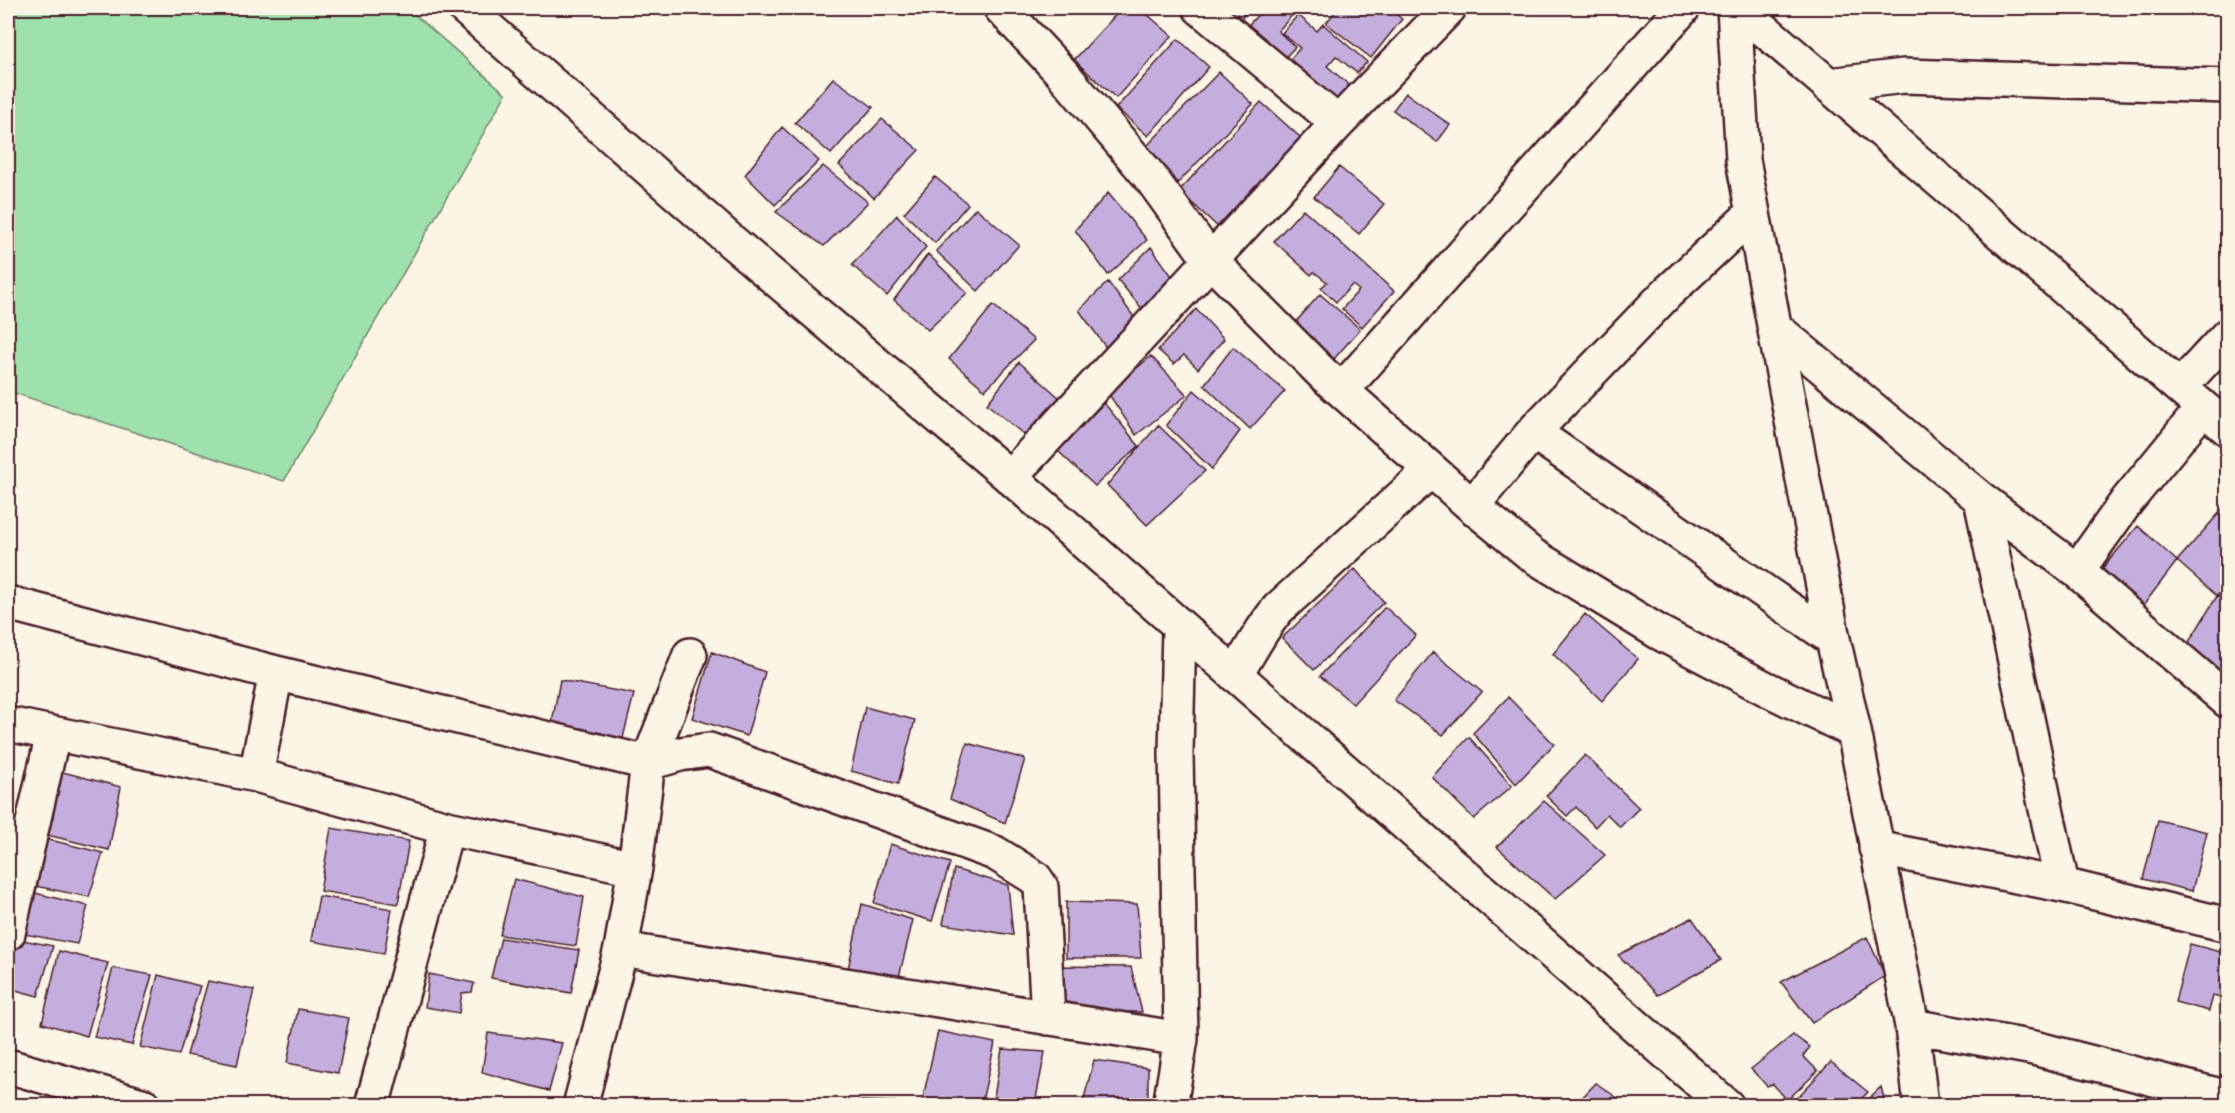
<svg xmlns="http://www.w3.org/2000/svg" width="2235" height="1113" font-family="Dekko,sans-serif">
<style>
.green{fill:#9ee1ac;stroke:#74806c;stroke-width:1.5}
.building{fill:#c4aedd;stroke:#4a1f2b;stroke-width:1.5}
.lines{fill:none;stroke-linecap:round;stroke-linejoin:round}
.street-casing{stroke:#4a1f2b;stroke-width:38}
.secondary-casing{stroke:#4a1f2b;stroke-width:38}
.street{stroke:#fcf5e5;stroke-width:33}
.secondary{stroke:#fcf5e5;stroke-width:33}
</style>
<rect width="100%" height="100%" fill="#fcf5e5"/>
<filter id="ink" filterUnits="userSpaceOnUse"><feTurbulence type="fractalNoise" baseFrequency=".0167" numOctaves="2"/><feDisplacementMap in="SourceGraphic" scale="12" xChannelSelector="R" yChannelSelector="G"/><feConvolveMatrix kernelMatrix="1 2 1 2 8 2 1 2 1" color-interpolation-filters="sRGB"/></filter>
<g filter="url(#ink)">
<path class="green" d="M8 8H407L506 94 284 481 8 391Z"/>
<path class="building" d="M1122 8H1140L1172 36 1116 98 1074 60Z
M1207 8H1250L1234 28Z
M1264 8H1290L1295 12 1278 31 1295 47 1280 63 1243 31Z
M1338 8H1371L1381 15 1388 8 1402 19 1371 58 1326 23Z
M1298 15 1317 31 1323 24 1367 62 1357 73 1336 56 1327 66 1349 85 1337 99 1314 81 1310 86 1285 65 1300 48 1282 33Z
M1178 39 1209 67 1148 136 1116 108Z
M1219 72 1253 104 1178 183 1143 150Z
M833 78 873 107 831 154 795 123Z
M1406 93 1450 125 1437 142 1393 110Z
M1261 102 1301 138 1219 228 1179 191Z
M882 119 919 150 874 198 839 165Z
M782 127 819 161 775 205 745 175Z
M823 166 868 202 824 246 776 212Z
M1339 167 1384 204 1359 234 1314 197Z
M935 177 968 204 935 243 904 213Z
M1108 193 1147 240 1108 275 1075 230Z
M976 208 1019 245 978 291 936 251Z
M1303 209 1394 291 1362 327 1342 309 1359 290 1352 285 1336 302 1321 288 1327 282 1314 272 1311 275 1274 241Z
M897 215 926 247 887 296 852 265Z
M1151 247 1174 279 1144 311 1118 280Z
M928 254 967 293 928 330 894 300Z
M1108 282 1140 325 1107 349 1079 310Z
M1320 294 1360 329 1334 359 1294 324Z
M993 305 1034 340 985 390 949 359Z
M1196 309 1224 339 1198 369 1184 355 1174 364 1158 350Z
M1233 347 1285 391 1250 429 1204 385Z
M1151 356 1187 395 1136 435 1108 393Z
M1019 362 1061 399 1028 438 987 404Z
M1194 390 1240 431 1212 469 1166 425Z
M1104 403 1139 446 1095 486 1057 450Z
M1158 425 1205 471 1147 525 1107 485Z
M2228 503V584L2217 596 2177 561Z
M2138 526 2177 561 2139 611 2096 576Z
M1355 569 1384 602 1314 670 1282 638Z
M2228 590V603L2221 599Z
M2217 596 2228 603V668L2223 673 2187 645Z
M1385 607 1416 635 1353 704 1320 676Z
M1585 614 1638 659 1602 701 1553 654Z
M712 652 765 672 747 736 692 718Z
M1433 652 1482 692 1443 735 1394 700Z
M560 680 634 694 622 742 551 728Z
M1508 697 1554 744 1516 784 1473 733Z
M865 707 915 720 898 784 851 771Z
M1469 737 1512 786 1474 819 1432 777Z
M967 743 1025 759 1005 823 950 799Z
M1585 755 1639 808 1620 827 1607 814 1595 827 1576 807 1567 816 1546 796Z
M55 770 121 787 109 850 43 834Z
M1544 801 1605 855 1555 899 1497 847Z
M2158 820 2207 832 2192 891 2143 879Z
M331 828 409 841 398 904 320 891Z
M46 839 103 853 89 897 35 886Z
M890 844 950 863 932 921 874 903Z
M954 869 1008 885 1013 935 943 924Z
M514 879 584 897 576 946 500 935Z
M31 892 88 906 77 944 19 933Z
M319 896 392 909 384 954 311 941Z
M1066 902 1137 904 1141 958H1066Z
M862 904 913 920 899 977 848 969Z
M1692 918 1721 960 1658 995 1618 955Z
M1867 937 1885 976 1812 1023 1781 982Z
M501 938 579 950 571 993 491 978Z
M18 939 53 946 38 996 8 988V976Z
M2190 944 2228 954V1000L2213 996 2209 1011 2175 1002Z
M59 951 108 963 87 1036 42 1023Z
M1054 966 1131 967 1142 1012 1057 1011Z
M113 968 152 975 132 1045 94 1037Z
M429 974 474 983 472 992 462 993 459 1013 425 1007Z
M158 975 200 986 179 1055 140 1047Z
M208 981 254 990 237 1065 187 1055Z
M298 1009 349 1018 338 1073 287 1063Z
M938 1031 995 1043 981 1106H937L922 1102Z
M488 1033 562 1043 549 1091 482 1072Z
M1793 1035 1810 1047 1803 1056 1818 1071 1787 1100 1773 1084 1767 1086 1751 1069Z
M1002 1049 1045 1052 1035 1104 994 1097Z
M1094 1060 1148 1068V1106H1082Z
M1831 1062 1868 1092 1854 1106H1795L1792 1103Z
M1596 1083 1629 1106H1574Z
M1881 1087 1886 1106H1861Z
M859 1101 895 1102V1106H858Z
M900 1103 934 1105V1106H900Z"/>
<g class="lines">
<defs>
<path id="street" d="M1001 8 1063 74 1151 178 1210 260 1323 374 1472 506 1532 555 1660 633 1765 688 1854 731
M1200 8 1338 123
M1734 8 1743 160 1833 639 1854 731 1912 1026 1921 1106
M1739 8 2228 429
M1829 85 1904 76 2228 86
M1775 328 1981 499 2077 571 2228 701
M2180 387 2228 335
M1342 390 1683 8
M1533 432 1833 639
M1010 477 1338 123 1449 8
M1981 499 2062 885
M1472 506 1533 432 1667 293 1752 214
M2077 571 2127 501 2203 408
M8 603 276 673 648 763 680 754 709 750 995 853 1035 878 1041 887 1048 1018
M1235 675C1250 653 1261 628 1279 608L1431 470
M8 724 256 775 447 828 635 868
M256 775 276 673
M1876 848 2062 885 2228 925
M8 933 53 734
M621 949 1181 1039
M1912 1026 2034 1048 2228 1098
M8 1066 145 1106
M372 1106 447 828
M580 1106 621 949 635 868 648 763 690 655
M1170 1106 1181 1039 1176 753 1179 627"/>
<path id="secondary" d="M465 8 731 241 1010 477 1727 1106"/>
</defs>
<use href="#street" class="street-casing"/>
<use href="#secondary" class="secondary-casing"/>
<use href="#street" class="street"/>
<use href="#secondary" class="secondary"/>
</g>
</g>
<rect width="2235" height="1113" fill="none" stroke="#fcf5e5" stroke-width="30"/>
<rect x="15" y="15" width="2205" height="1083" fill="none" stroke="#4a1f2b" stroke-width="2" filter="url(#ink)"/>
</svg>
